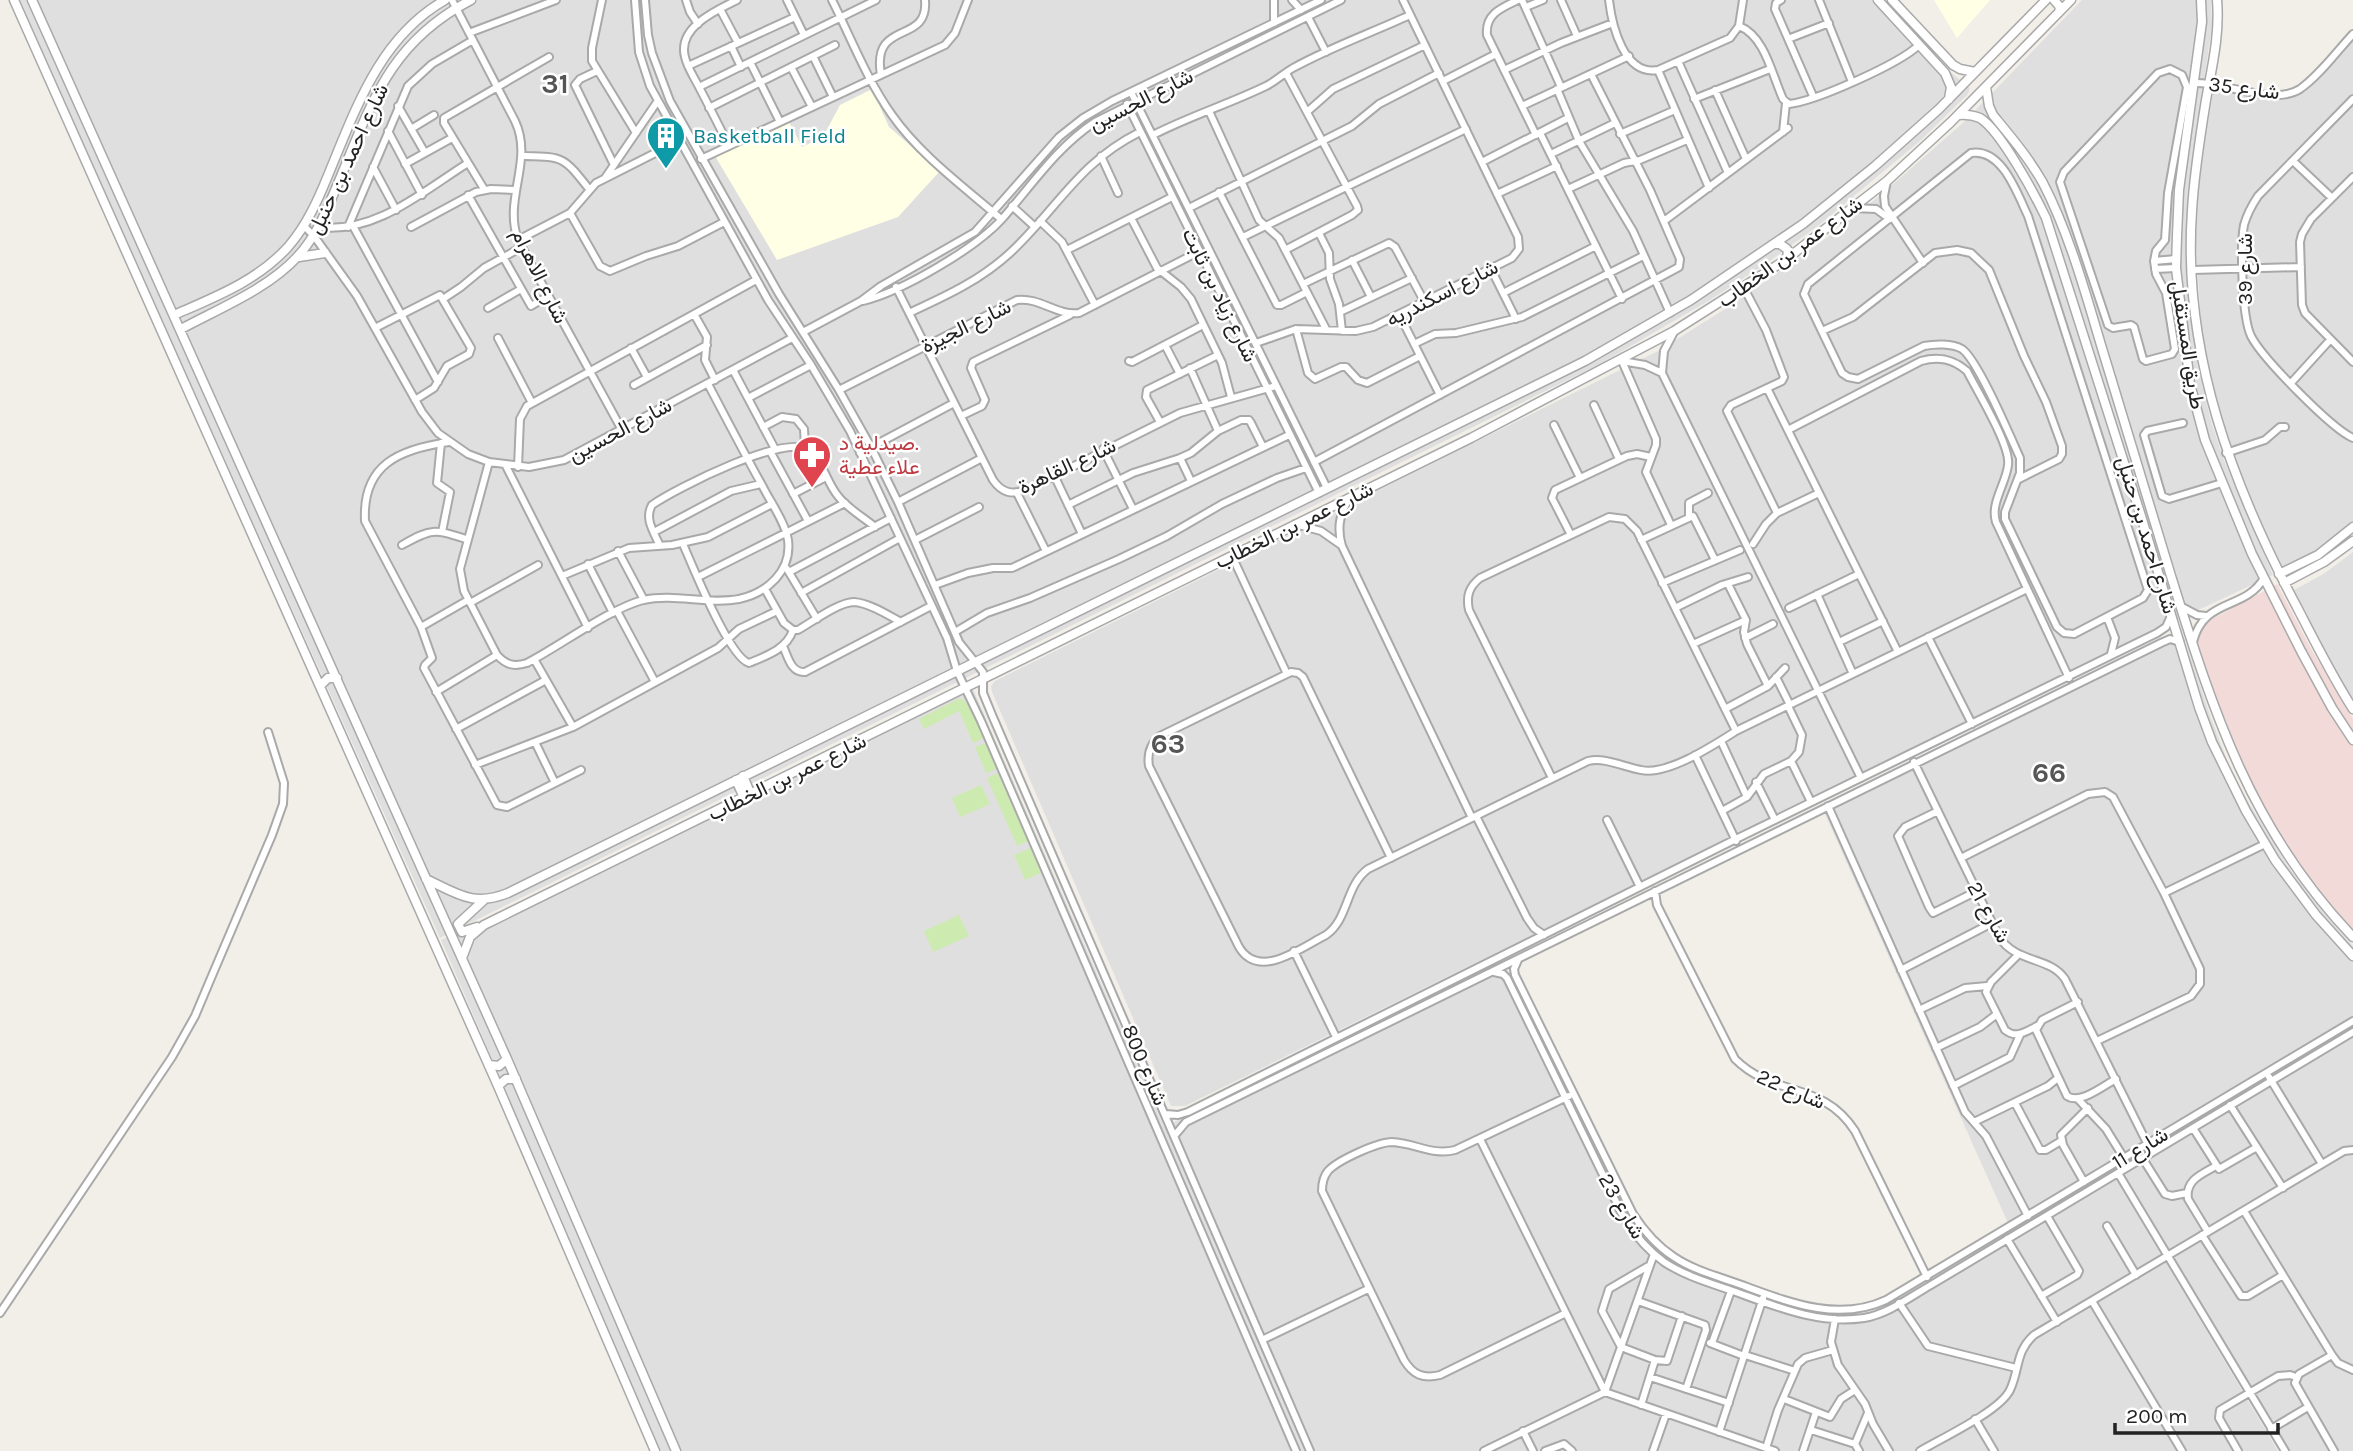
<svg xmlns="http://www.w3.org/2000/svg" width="2353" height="1451" font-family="Karla,Vazirmatn,sans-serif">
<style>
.residential{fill:#e0dfdf}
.commercial{fill:#f2dad9}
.education{fill:#ffffe5}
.grass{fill:#cdebb0}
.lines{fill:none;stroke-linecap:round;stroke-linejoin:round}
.minor-casing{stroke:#a9a9a9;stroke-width:10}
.tertiary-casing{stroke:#a9a9a9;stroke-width:11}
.minor{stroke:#fff;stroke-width:6}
.tertiary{stroke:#fff;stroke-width:8}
.labels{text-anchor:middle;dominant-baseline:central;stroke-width:5;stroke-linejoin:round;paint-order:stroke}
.street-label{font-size:21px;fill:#222;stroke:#fff}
.culture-label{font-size:21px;fill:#0d838f;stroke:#fff;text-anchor:start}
.health-label{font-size:21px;fill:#be3a42;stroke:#fff;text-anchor:start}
.district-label{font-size:28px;font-weight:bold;fill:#555;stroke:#fff}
</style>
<rect width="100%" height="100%" fill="#f2efe9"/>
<path class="residential" d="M20 0H1881L1944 67 1970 88 1968 94 1920 141 1819 225 1767 263 1710 300 1598 365 440 938 166 329Z
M2082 0H2211L2212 26 2188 191 2186 238 2187 287 2198 368 2211 421 2224 460 2273 575 2070 670 1185 1106H1171L992 692 991 686 995 681 1658 351 1730 306 1839 229 1891 186 1964 122Z
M2353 40V522L2315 553 2282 566 2274 562 2214 408 2203 353 2193 201 2213 93 2215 91 2272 100 2291 99 2308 89Z
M2353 552V700L2336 675 2294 590 2325 573Z
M2181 628 2210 715 2228 763 2246 798 2287 865 2353 946V1026L2112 1172 2278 1451H661L441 940 969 680 1164 1127 1503 961 1619 1201 1635 1227 1653 1247 1683 1268 1795 1310 1840 1316 1868 1314 1943 1274 2012 1232 1821 805Z
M2353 1029V1451H2282L2116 1172Z"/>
<path class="commercial" d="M2277 584 2310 647 2353 719V940L2263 820 2187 633Z"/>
<path class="education" d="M1934 0H1990L1957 38Z
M872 89 889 127 940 171 898 217 777 260 715 156 788 120 802 147 823 137 840 105Z"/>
<path class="grass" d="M960 698 968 704 984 738 973 743 959 711 924 729 919 719Z
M986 743 997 769 986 773 975 747Z
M998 773 1028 841 1017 846 987 778Z
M981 785 990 804 960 817 952 798Z
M1031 848 1041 873 1025 880 1014 855Z
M959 915 969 936 933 952 924 931Z"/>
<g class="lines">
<defs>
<path id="minor" d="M452 0 515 121C534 161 503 198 518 240L622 430
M602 0 592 48V61L636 133
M635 0 639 52 650 86 768 300 811 365 850 431 947 638 957 671 981 721 1296 1451
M645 0 648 35 652 53 670 101 779 294 839 390 871 447 898 502 959 642 983 672V693L992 715 1310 1451
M686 0 690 12 698 24
M787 0 804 35
M832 0C851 38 867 80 892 115 920 155 964 187 1001 219
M1292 0 1301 10
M1518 0C1501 8 1485 14 1487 35L1536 135
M1522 0 1561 87
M1561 0 1577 36
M1609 0C1612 26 1624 76 1658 70L1730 38 1739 26 1743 0
M1781 0 1776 3 1775 9 1813 96
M1819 0 1852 82
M1526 7 1543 0
M720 9 738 43
M1308 17 1326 52
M1274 23V0
M1739 26C1765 36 1772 75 1783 99L1789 104C1816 101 1899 64 1919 45
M469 33 556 0
M1788 39 1829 23
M731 46 741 67
M813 56 833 97
M1678 61 1728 173
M750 62 780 122
M688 66 795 17
M791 67 812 107
M2170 69 2182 75 2187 87 2168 193 2165 240 2156 251 2154 261 2156 274 2166 293 2175 349 2172 354 2146 361 2143 359 2134 327 2131 325 2113 328 2108 325 2060 182 2064 172 2158 73Z
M1504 70 1561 43 1613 23
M1658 70 1709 188
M597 71 580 79 575 85 614 165
M881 75C871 18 929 46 925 0
M1443 81 1496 54
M2194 83C2225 82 2274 106 2300 89 2320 75 2337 51 2353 34
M699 87 876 0
M1557 89 1579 141 1633 231 1670 313
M1715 90 1746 159
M1131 92 1327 488
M1694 99 1770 69
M2353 99 2258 196C2252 205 2247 214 2244 225 2240 247 2242 317 2251 336 2262 358 2332 429 2353 438
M1127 104 1319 493
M398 106 425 153
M1522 106 1629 56
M709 108 835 45
M1209 111 1259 220 1279 238 1326 329
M1307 112 1333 89 1425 45
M411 129 434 115
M388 131 422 195
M1783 132 1786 103
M1540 133 1622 299
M1620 134 1675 110
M1153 135C1190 116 1229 104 1266 86 1276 81 1284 73 1293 68 1331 47 1371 33 1410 15
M729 146C719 126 709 106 699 87 694 77 687 67 685 57 677 27 717 10 737 0
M1971 153C2002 148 2017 193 2028 216L2148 590 2143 598 2074 634 2064 633 2057 627 2005 519V512L2020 473V458C2010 436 1978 360 1962 349 1952 343 1934 344 1924 346L1858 379 1848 377 1842 373 1804 294 1808 284Z
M1551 154 1615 123
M522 156C564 157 563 156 589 189
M1101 156 1118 193
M701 159 945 45 955 33 968 0
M2293 161 2332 198
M1482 162 1568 118
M405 164 452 138
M373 167 396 210
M2353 177 2311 219 2302 234 2300 242 2302 305 2305 313 2353 362
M605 178 657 102
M1887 181 1884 196 1885 206 1923 263
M484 189 444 123V118L549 57
M1568 189 1624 163 1640 160 1687 140
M1219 192 1277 305H1281L1307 292
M1497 194 1557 166
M468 195 531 306 548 296
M1012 206 1035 227
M1189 208 1352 126 1379 104 1439 73
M1853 208 1876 209 1890 219
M570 213 600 266 610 271 646 256 678 246 724 222
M1131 218 1157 268 1181 287 1191 299 1222 363 1231 397
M1040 221 1062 242 1095 305
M1664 221 1788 128
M304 226 314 236 357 296 422 412 438 433 468 454 489 462 529 467 564 460 792 338
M353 226 438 382
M319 227C376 234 423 191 468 163
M348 227 408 86 432 64 473 40
M411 227 476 192 491 189 515 190
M1319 233 1329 253 1330 279 1339 304 1342 331
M1243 237 1466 129
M518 240 570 213 596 183 679 141
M1067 250 1172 197
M1285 250 1352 215 1358 210 1357 206 1286 73
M1352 260 1371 297
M2154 261 2176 259
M2192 268 2193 270 2301 267
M1491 269 1516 319
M2155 269 2176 268
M1303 284 1389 243 1395 247 1425 303
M896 287 993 480C1002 493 1012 495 1026 490L1180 413 1276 386
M1744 288 1766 330 1784 377 1782 381 1731 405 1727 411 1777 513
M1503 293 1596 246
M443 299 461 287 484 268 522 247
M863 301C901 292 976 248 1002 219 1032 185 1057 147 1095 122L1341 0
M488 308 521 289
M1340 312 1412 278
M909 313C946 296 981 280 1011 252 1058 208 1078 163 1140 132
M694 314 707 337 705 360 715 380
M1400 316 1440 395
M375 328 440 295 471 348 469 354 447 366 434 388 415 400
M1296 329 1308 373 1315 379 1341 367H1346L1358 380 1367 383 1420 356
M1822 331 1853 317 1935 253 1957 250 1971 253 1989 270 2024 356 2046 402 2062 446V454L2059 459 2019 479
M803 332 861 301 881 286 975 232 1059 137 1083 118 1112 101 1321 0
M1674 332 1664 351 1662 373 1861 778
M498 338 532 403
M1256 343 1296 329 1356 331 1373 327 1512 258 1519 249 1518 237 1403 0
M1414 344 1435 334 1456 333 1522 317 1643 256
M1165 345 1180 374
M631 348 647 377
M1129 361 1132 362 1203 325
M1190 368 1218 431
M733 370 775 449
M1662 373 1645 365 1622 361 1656 439V445L1646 472 1671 525
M2291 383 2330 340
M634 385 707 345
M1767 388 1898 652
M839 390 1017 300C1040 297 1057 316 1079 313L1200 251
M748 398 811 365
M1594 405 1619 459
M961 416 982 406 985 400 971 368 973 362 1070 315
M1160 422 1146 397 1147 390 1218 355
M2183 423 2147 431 2144 435 2162 496 2169 499 2222 483
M1554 425 1580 478
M763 427 782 417 796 419 804 429 805 447
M1788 430 1921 361C1939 356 1953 359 1967 371 1977 391 2011 446 2008 465 2006 484 1990 503 1996 522L2069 678
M449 442C400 449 362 464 365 521L421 627 432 658 425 665 424 668 497 805 507 807 581 770
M441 443 437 483 450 492 442 532
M1103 449 1133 509
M770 451 808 521
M860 453 954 403
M2226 453 2265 440 2280 427H2285
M1180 458 1191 481
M489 462 460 569 464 591 497 655C506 665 514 667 527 663 560 646 609 609 643 600 675 593 708 605 739 599 767 593 792 571 788 540 785 522 771 503 763 487 744 453 726 418 708 384
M1314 462 1679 267 1680 259 1650 190 1591 74
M506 466 588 628
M518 467 520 419 527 406 756 280
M1054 475 1082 534
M1017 493 1046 551
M793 494 826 477
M1350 498C1339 513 1337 529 1342 546L1472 818
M898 502 982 458
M1068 505 1133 473 1180 458 1191 453 1218 431 1241 420H1249L1251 423 1263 447
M1689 516V503L1708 493
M1295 524 1321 531 1341 545
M654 532 731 491 761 484
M1571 535 1552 498 1555 490 1627 456 1637 454 1651 457
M915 540 979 507
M1641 540 1693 516 1715 560
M683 544C693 567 729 657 749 663 766 656 787 649 793 630
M1753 544 1766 524 1777 513 1819 493
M402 545C432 528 434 529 466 539
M660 546C654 532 644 519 652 505 675 489 788 431 810 451 823 462 827 483 838 496 847 508 863 517 875 527
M618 551 644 600
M1232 556 1287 674
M588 564 613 613
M787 569 817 619
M789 572 891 518
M562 576 629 548 672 545 708 537 772 504
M698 577 845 503
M1662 583 1740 550
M1728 584 1746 620 1744 632 1747 644 1768 686
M935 585 968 573 993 568H1012L1289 435
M765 589 784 623 793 630H798C812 622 839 602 854 602 869 603 888 615 901 622
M801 593 900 538
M1817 594 1853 674
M470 603 538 565
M2180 606 2197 615 2206 616
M1675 608 1722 585 1748 577
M1789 608 1859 574
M617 611 655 682
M2107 617 2115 638 2111 654
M421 627 468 600
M955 632 987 613 1030 598 1119 559 1167 536 1222 504 1277 478 1306 468
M1928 637 1972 724
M1745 638 1773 624
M1839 642 1883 621
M2193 642C2204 597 2245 611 2264 578
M1693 644 1746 620
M783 646C788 657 791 673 805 672L931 606
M534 659 573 727
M1776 677 1790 705
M436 692 497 655
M1725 709 1768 686 1785 668
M456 729 546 680
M1721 741 1747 797
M535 742 555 783
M1695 755 1736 841
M1791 761 1811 802
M1914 762 1999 937C2017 964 2049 956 2065 979L2148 1145
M475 765 573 727 718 648 739 629 777 611
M1552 778 1469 610C1466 596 1469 587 1480 578L1609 517 1625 519 1637 531 1736 731
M1756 782 1775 820
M1828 806 1965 1112 1986 1136 2028 1216
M1722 811 1747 797 1764 774 1791 761 1799 752 1802 735 1788 706
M1938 811 1905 827 1898 836 1929 907 1933 913 1977 891
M1476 816 1527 918 1534 928 1544 935
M1607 820 1640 887
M1391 858 1303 677 1298 673 1291 672 1160 736C1150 744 1147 753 1149 766L1239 947C1259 981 1302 947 1326 935 1349 919 1345 886 1368 869L1588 761C1605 757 1624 767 1641 770 1667 776 1714 745 1736 731L2027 589
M1961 858 2088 794 2105 792 2113 797 2164 893 2200 969V984L2191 996 2097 1041
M1655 891 1657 905 1735 1059C1774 1098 1822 1080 1855 1131L1927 1277
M2164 893 2265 844
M1294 951 1336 1037
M2018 955 1991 982 1986 992 2005 1030C2016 1039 2025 1032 2037 1026
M1518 960 1514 969 1515 975 1633 1214C1644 1231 1657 1246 1674 1257 1693 1270 1717 1276 1739 1284 1786 1301 1837 1323 1886 1300L2353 1021
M1901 970 1992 923
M1494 972 1503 974 1507 978 1624 1218C1635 1235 1647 1250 1664 1262 1685 1276 1710 1283 1733 1291 1775 1306 1818 1325 1864 1318 1888 1314 1910 1297 1931 1285L2353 1032
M2078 1002 2042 1020 2036 1030 2067 1096C2080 1105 2103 1086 2116 1079
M1919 1010 1965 988 1987 986
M1936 1048 1980 1027 1997 1014
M2269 1077 2322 1164
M1953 1086 2010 1057 2020 1035
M2078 1099 2106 1129 2124 1158
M2015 1103 2040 1150H2046L2061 1141
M2230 1105 2283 1188
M1166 1114 1178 1115 1188 1112 1736 839 2157 633 2166 627 2171 616
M1974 1122 2048 1086 2058 1078
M2193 1128 2219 1169 2257 1147
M1175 1135 1186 1122 2161 643 2170 639 2180 642
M1480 1139 1605 1392 1775 1451
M2143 1159 2165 1194 2172 1196 2187 1193
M2118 1173 2285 1451
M2084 1182 2063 1145 2061 1135 2088 1108
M2244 1211 2332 1355 2338 1363 2353 1370
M2107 1226 2136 1275
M2208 1232 2188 1199C2185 1180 2202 1174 2216 1166
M2202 1235 2241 1296H2248L2283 1275
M2007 1239 2057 1322
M1650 1265 1609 1289 1602 1311 1621 1347 1655 1360 1667 1361 1682 1316
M2041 1296 2077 1275 2079 1271 2047 1216
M1638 1301 1705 1325 1706 1330 1686 1389
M2092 1301 2182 1451
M1899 1303 1928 1346 2016 1368
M0 1313 172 1057 195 1016 211 978 272 835 283 804 284 783 268 732
M1566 1313 1440 1375C1423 1379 1413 1375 1404 1360L1322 1191C1322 1183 1323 1177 1328 1171 1338 1160 1378 1142 1392 1142 1415 1143 1432 1156 1455 1150L1569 1096
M1835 1319 1831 1342 1838 1365 1865 1404 1873 1424 1889 1451
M1262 1340 1368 1289
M1710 1343 1744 1356
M1712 1343 1731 1291
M1745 1355 1795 1371
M2332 1355 2299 1374 2295 1383 2334 1451
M1650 1377 1729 1403
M1784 1399 1830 1417 1841 1399 1855 1390
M1641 1405 1655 1360
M1975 1419 1994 1451
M2271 1429 2308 1407
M1811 1430 1855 1444 1859 1451
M1523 1431 1533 1451
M1719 1432 1763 1298
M1855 1444 1868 1413
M1766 1448 1778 1410 1798 1364 1805 1358 1833 1350
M1484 1451 1605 1392 1654 1254
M1545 1451 1564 1444 1572 1451
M1653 1451 1666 1414
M1803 1451 1816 1412
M1920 1451C1942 1438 2000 1411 2010 1390 2020 1369 2015 1352 2034 1335L2344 1151 2353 1150
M2238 1451 2219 1418 2220 1410 2278 1376 2290 1375 2296 1377"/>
<path id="tertiary" d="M14 0 498 1086 655 1451
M32 0 507 1059 676 1451
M1878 0 1945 73 1951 87 1949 99
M1892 0 1953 65 1960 69 1975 72
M2054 0 2060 7 2059 12
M2201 0 2202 22 2179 190 2177 236 2176 268 2190 384 2205 440 2252 554 2301 651 2332 708 2353 740
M2217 0C2220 34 2212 67 2206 100 2200 137 2194 174 2192 211 2182 354 2233 487 2299 611 2316 644 2333 678 2353 709
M1986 87 1989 106 1993 115C2011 137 2029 158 2043 183 2073 241 2089 307 2108 368 2129 438 2150 507 2171 576 2214 714 2251 830 2353 937
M1958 115C1966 114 1973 115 1980 118 2001 131 2035 195 2046 218L2141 516 2199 707 2212 742 2246 811 2275 860 2316 915 2353 956
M1774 244H1780L1787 249 1788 255 1784 261
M299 257 325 253
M174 315C215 297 257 281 288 247 307 225 318 200 329 173 356 108 380 37 445 0
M181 329C220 308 268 289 298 256 318 234 328 207 339 181 372 102 390 42 471 0
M2279 574 2318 555 2353 527
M2284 583 2324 562 2353 541
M320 686 328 678H337
M743 776 751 795
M736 780 744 798
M426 879C458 894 473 907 508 893L1585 361 1691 300 1803 224 1875 166 1939 109 2046 0
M477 927 462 932 458 924 484 900
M462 958 470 937 484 925 1471 438 1674 331 1784 261 1887 181 1951 122 2071 0
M489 1065 499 1066 507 1059
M498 1086 506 1079H516"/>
</defs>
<use href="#minor" class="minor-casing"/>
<use href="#tertiary" class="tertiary-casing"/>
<use href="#minor" class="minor"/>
<use href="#tertiary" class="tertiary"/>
</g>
<defs>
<symbol id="building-pin" viewBox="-11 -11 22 30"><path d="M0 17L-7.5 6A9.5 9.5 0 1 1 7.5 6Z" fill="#0f9aa8" stroke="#fff"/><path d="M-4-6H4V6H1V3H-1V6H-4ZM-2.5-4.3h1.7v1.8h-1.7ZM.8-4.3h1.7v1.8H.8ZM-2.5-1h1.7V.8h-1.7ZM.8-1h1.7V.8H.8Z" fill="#fff"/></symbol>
<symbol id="pharmacy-pin" viewBox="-11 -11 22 30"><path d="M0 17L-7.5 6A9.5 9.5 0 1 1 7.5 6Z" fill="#e0444e" stroke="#fff"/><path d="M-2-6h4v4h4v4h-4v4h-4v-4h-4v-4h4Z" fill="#fff"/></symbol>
</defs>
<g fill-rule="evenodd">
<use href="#building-pin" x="644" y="114" width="44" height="60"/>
<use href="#pharmacy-pin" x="790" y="433" width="44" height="60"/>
</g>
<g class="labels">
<g class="street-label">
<text transform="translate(2244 88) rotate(7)">شارع 35</text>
<text transform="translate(1141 100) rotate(-27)">شارع الحسين</text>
<text transform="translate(348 159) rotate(-65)">شارع احمد بن حنبل</text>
<text transform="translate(1790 252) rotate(-36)">شارع عمر بن الخطاب</text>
<text transform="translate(2245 269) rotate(-90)">شارع 39</text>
<text transform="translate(540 276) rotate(64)">شارع الاهرام</text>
<text transform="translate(1442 293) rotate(-27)">شارع اسكندريه</text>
<text transform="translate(1220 295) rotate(64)">شارع زياد بن ثابت</text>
<text transform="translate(966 326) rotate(-26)">شارع الجيزة</text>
<text transform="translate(2188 345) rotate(81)">طريق المستقبل</text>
<text transform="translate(620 430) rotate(-28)">شارع الحسين</text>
<text transform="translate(1067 466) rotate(-25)">شارع القاهرة</text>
<text transform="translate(1294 525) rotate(-26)">شارع عمر بن الخطاب</text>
<text transform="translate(2147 535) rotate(73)">شارع احمد بن حنبل</text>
<text transform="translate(787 777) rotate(-26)">شارع عمر بن الخطاب</text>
<text transform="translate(1989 912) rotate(61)">شارع 21</text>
<text transform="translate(1145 1065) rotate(67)">شارع 800</text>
<text transform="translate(1791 1089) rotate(23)">شارع 22</text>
<text transform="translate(2140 1148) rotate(-31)">شارع 11</text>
<text transform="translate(1622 1206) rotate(60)">شارع 23</text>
</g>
<g class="culture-label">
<text x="693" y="136">Basketball Field</text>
</g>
<g class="health-label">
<text x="839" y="443">صيدلية د.<tspan x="839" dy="24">علاء عطية</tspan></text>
</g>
<g class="district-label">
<text x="555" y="83">31</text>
<text x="1168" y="743">63</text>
<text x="2049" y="772">66</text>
</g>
</g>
<path d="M2115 1423v10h163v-10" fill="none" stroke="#222222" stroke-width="3.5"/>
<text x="2126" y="1423" font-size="21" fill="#222222" stroke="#ffffff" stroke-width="5" paint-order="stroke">200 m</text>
</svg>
